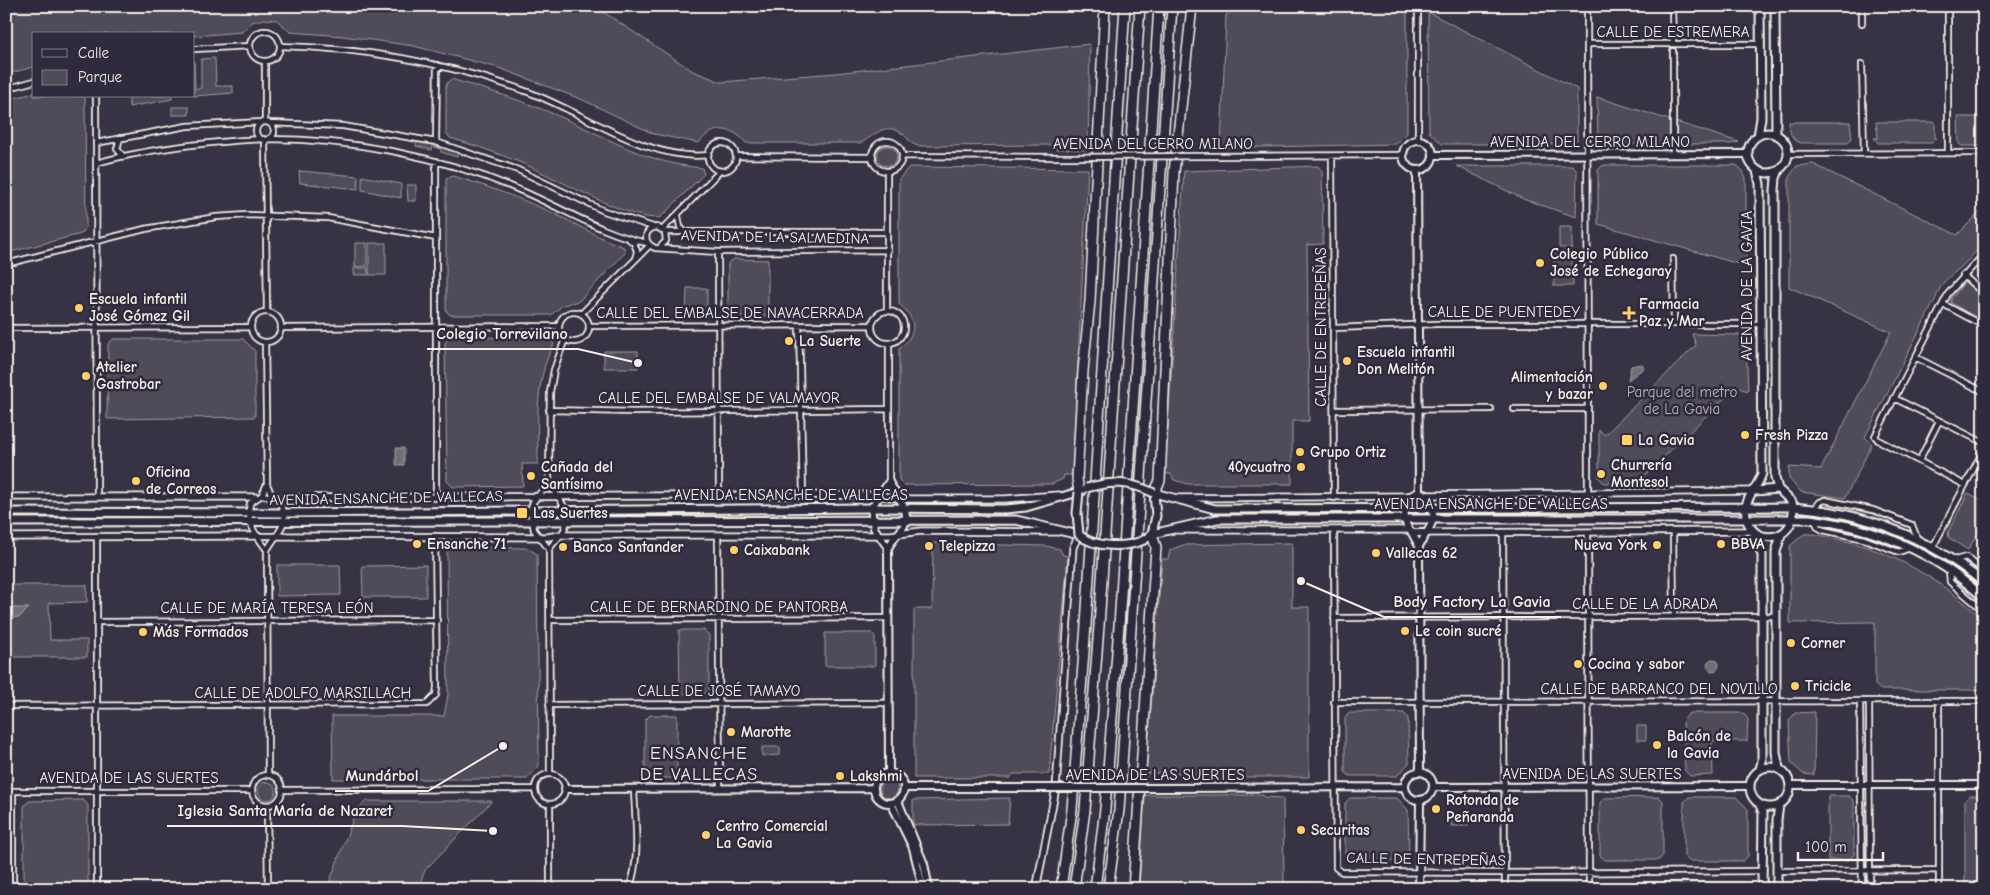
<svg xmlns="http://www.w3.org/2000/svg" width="1990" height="895" font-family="'Comic Neue',sans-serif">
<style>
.green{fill:#504b59;stroke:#a29ea0}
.water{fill:#726e77;stroke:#a6a2a4}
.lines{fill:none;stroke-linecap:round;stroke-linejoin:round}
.minor-casing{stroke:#f4f1e8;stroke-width:8}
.tertiary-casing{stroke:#f4f1e8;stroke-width:9}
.secondary-casing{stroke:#f4f1e8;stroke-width:10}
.primary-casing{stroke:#f4f1e8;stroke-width:11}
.motorway-casing{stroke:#f4f1e8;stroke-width:12}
.minor{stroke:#2f2a3d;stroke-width:4.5}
.tertiary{stroke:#2f2a3d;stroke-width:5.5}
.secondary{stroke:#2f2a3d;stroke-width:6}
.primary{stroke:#2f2a3d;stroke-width:7}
.motorway{stroke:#2f2a3d;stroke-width:9}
.minor-bridge-casing{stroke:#f4f1e8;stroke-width:8;stroke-linecap:butt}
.secondary-bridge-casing{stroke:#f4f1e8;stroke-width:10;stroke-linecap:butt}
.primary-bridge-casing{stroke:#f4f1e8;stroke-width:11;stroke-linecap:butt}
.minor-bridge{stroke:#2f2a3d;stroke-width:4.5}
.secondary-bridge{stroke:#2f2a3d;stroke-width:6}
.primary-bridge{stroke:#2f2a3d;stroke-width:7}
.poi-dot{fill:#ffd166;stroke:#2f2a3d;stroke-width:2}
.labels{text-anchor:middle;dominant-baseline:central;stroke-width:5;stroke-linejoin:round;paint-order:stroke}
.street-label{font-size:15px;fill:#f4f1e8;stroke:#2f2a3d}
.poi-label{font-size:15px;font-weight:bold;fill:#f4f1e8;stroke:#2f2a3d;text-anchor:start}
.park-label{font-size:15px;fill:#bbb7b6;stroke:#2f2a3d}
.quarter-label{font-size:18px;letter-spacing:1px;fill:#f4f1e8;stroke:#2f2a3d}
.leader{fill:none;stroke:#f4f1e8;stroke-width:2}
.callout-dot{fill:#f4f1e8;stroke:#2f2a3d;stroke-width:2}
.callout-label{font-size:16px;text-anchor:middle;font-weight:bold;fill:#f4f1e8;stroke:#2f2a3d;stroke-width:5;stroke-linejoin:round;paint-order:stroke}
</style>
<rect width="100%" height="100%" fill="#373244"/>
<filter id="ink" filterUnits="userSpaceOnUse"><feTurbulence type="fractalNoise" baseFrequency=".02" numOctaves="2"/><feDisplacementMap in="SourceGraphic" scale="10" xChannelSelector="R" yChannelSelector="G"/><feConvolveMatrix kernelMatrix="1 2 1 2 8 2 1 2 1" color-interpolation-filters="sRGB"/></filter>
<g filter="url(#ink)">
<path class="green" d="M6 6H594L693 71 721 82 836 73 1090 44 1088 150 1055 149V145L918 146C910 144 908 138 903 134 883 120 875 137 860 143H746C733 126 712 125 699 143L654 134 583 100 499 68 414 46 343 36 290 32 277 20 264 19 252 22 242 32 194 36V34H34V67L6 74Z
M1239 6H1407V133L1396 144 1221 148 1226 15Z
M1428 12 1577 89V140L1573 144H1442L1429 132Z
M215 58 216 86H233V93L194 96V60L195 89 201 88V59Z
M451 79C489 90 527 102 563 118 613 140 646 163 702 168L704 174 661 217C636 225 548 173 519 162 497 153 474 145 450 138L446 133V84Z
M34 93V96H85L86 228 81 234 6 253V100Z
M138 96H172V99L129 107V98Z
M1597 97 1739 142 1730 144H1603L1598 139Z
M172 107H189V115H172Z
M1958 117H1984V146H1962L1959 144Z
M1789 122H1850L1852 138 1848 143H1801C1791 140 1789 131 1789 122Z
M1876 122H1935V138H1937L1932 143H1878L1874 138H1878Z
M417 141 458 152 457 157 441 152V149L433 147 432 150 416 146Z
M877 156a10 10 0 1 1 20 0a10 10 0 1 1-20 0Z
M1813 164 1957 235 1984 208V243C1976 251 1969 260 1961 267 1948 278 1941 282 1936 298L1865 437 1872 444 1845 498 1801 492 1789 479V467L1821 469 1891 332 1789 287V177L1797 166Z
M1603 165H1736L1740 168 1746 178V266L1598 224V170Z
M1318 166 1322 171 1323 244 1307 245 1309 421H1292V484H1188L1174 480 1171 474H1165L1184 171Z
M1457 166H1572L1577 171 1576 217 1523 199Z
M909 167 1088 169 1072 475H1064L1063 479 1052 484 904 485 899 480V349C917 334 918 320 899 304V179Z
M299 171 358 176V189L300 183Z
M362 176 401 184V198L362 190Z
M453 176C484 185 514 196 544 209 571 220 595 237 624 247L625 253 579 301 563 305 551 315H450L446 311V179Z
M407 185H416V201H408Z
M1559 227H1572V248H1559Z
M355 243H367V266L355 267Z
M369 243H386V275H369Z
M1554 252H1572L1573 286H1554Z
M734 259 768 260V316H735L728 310V263Z
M354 268H368V275H354Z
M1965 282 1984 299V322L1951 303V299Z
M687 288H707V311L700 316H686Z
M1692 334 1741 335 1746 339 1748 391 1736 387 1637 483H1604L1599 478V430L1605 435 1696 345Z
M450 337 549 338 554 344C534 380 538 425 538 464H522L523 486 453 487 447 481 445 343Z
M113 339H243L255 351V417L107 419 108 344Z
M604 351H638V368H604Z
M1968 493 1984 501V522L1968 550 1949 538 1948 532Z
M1804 534C1815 533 1827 537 1838 539 1895 552 1941 580 1984 620V690H1881L1875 685V622L1790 623V546Z
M933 543 1045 546 1060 549 1063 555 1068 556 1049 774H1013L1010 778H914V609H932Z
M1292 543V607H1309V777H1194V774L1146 773 1162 559H1168L1170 550 1183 545Z
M453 547 527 548 537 554 539 766 527 779H333L332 716H444L448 695 447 551Z
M277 565H340L341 595 277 596Z
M426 565V597H363L362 566Z
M6 585H87V602L49 603 50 640H87V657H6Z
M679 630H704L709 635V689L704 694H680Z
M825 633H872L875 636V666H825Z
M1815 712 1814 775 1803 774 1791 763 1789 721 1795 713Z
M1349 713H1404L1408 718 1409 763 1397 776H1350L1345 772V718Z
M1689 713H1743L1748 719 1747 741H1712L1713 775 1690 776 1685 771 1683 721Z
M650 715H677V778H650L645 774V720Z
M1637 726H1646V740H1637Z
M762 747H780V755L762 756Z
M880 789a9 9 0 1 1 18 0a9 9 0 1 1-18 0Z
M258 791a9 9 0 1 1 18 0a9 9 0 1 1-18 0Z
M1145 795H1263L1264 797 1283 798 1284 882 1322 884V889H1139Z
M1828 796H1849L1854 801V855L1849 860H1828Z
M1969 796H1984V889H1965V801Z
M1659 797 1663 801V855L1659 860H1605L1600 856V803L1604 798Z
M1689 797H1736L1748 809V856L1743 861H1689L1684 856V802Z
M1010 798 1008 824 914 825 913 822V800Z
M1350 798H1397L1408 810 1409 856 1404 861H1351L1345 857V803Z
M83 800 88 805V889H24V806L29 801Z
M366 801H492L425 870 418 889H327L356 811Z
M1451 817H1468V826H1451Z
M1521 882H1574L1578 889H1515V885Z
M1605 882H1744L1749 889H1600Z"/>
<path class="water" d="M1642 364 1644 368 1628 380 1631 366Z
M396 448H404V465H396Z
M6 608H29L20 617 6 618Z
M1707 665a6 6 0 1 1 12 0a6 6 0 1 1-12 0Z"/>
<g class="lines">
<defs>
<path id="minor" d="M1587 6 1588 493
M1672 6 1673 44
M1862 6V23
M1948 6V153
M250 46a15 15 0 1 1 30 0a15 15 0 1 1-30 0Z
M1587 44H1760
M280 46C365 48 448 63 528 92 584 112 648 162 708 155
M194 49 250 46
M1673 51V154
M1862 64 1864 154
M6 89 34 81
M96 96 97 496
M265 122V61
M256 131a9 9 0 1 1 18 0a9 9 0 1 1-18 0Z
M269 123 343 126 436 142 518 170 604 211 653 227
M120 138 117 149 123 156
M268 139C352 139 439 156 517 189 561 207 600 233 647 243
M265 140 267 312
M1418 140V6
M872 156a15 15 0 1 1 30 0a15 15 0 1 1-30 0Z
M436 142 437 65
M708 157a14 14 0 1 1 28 0a14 14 0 1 1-28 0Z
M96 143 187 126 262 122
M1788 154 1984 153
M737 156 873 157
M902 156 1069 157
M1206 156 1403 155
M1332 156 1334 498
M436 161V496
M96 163C151 148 206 142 263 139
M678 216 680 227 685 232
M663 229 720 171
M665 232H887
M629 239 634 243 637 251 636 256
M661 246 666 241 665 232 657 227C643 229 643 243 655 248L718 252 888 250
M718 252 719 495
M1673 259 1674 324
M6 264 145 229 216 217 247 215 328 218 436 238
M1963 275 1984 294
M1943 304 1984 326
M887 310V171
M872 327a16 16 0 1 1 32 0a16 16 0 1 1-32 0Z
M251 327a15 15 0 1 1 30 0a15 15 0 1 1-30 0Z
M559 327a15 15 0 1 1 30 0a15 15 0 1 1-30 0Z
M581 314 650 245
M589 326 872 325
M799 326 803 495
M6 328 251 327
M281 328 559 326
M1334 328 1436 324H1761
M265 342 267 484
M889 343V482
M1915 357 1984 392
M1894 398 1984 443
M1514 409H1587
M549 410 634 412 889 409
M1334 410 1491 409
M1919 461 1939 421
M549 482C557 497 573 511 564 530 560 537 553 543 549 549L534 530 530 510 533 502 549 482 550 392 554 370 565 339
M1965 485 1878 440 1875 436 1948 294 1984 254
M262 495 267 484 272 496
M1815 508 1820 502 1825 500 1873 510 1912 525 1917 538
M1814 519 1818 527 1823 530 1864 539 1899 552 1910 548
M1334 530 1336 868 1342 872 1505 873 1762 871
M1588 532 1589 889
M1673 532 1674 617
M1503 533 1505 889
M718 535 720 789
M257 536H276
M97 538V889
M1933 547 1984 449
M549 549 550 774
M267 550C255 534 246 523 250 503L262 495 276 498C295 520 278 531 267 550L268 775
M1955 560 1966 557 1984 571
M1949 571 1950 582 1984 611
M1334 618 1777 616
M550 620 889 618
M97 622 437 620
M1860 701 1862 889
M1869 701 1870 889
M1939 701V889
M1334 702 1984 701
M549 705 889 703
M6 706 427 704 436 695 437 687 435 536
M535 789a15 15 0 1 1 30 0a15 15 0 1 1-30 0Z
M252 790a15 15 0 1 1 30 0a15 15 0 1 1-30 0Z
M282 790 535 789
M6 791H252
M13 791V889
M550 804V889
M267 806 268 889
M1777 871 1939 870
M629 889C641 859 635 821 634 789"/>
<path id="tertiary" d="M1427 495 1755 491
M6 497H255
M276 498 871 495C881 498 889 495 900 499H1005L1059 495
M1179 498 1410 496
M1176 530H1409
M1426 533 1753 531
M276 536 548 537 559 535H891L921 531 1058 532
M6 537 257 536
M1036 889 1056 788 1073 547 1079 535"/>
<path id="secondary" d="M1403 155a15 15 0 1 1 30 0a15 15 0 1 1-30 0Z
M1433 155 1747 154
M1417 170 1419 492
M1412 533 1419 546 1420 772
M1419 546C1431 524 1440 520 1427 495L1419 492 1410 496C1404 509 1401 522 1412 533H1426
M888 548C892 540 897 535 902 529 914 512 896 496 889 482
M1405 786a14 14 0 1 1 28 0a14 14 0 1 1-28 0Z
M889 772 888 548 874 528 871 508 889 482
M874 788a15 15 0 1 1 30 0a15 15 0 1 1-30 0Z
M1791 785H1984
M1434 787 1750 786
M905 788H1044
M1163 788 1405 787
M565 789 874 788
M898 801 924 864 929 889
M891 803 913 848 923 889
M1419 889 1420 801"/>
<path id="primary" d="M1775 6 1776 135
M1748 153a20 20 0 1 1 40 0a20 20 0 1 1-40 0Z
M1758 136 1761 118 1760 6
M1778 489 1775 478V190L1776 178 1779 170
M1755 491 1778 489 1792 502C1801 548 1741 547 1746 507 1747 495 1759 486 1762 473L1760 184 1757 171
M6 512 285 513 871 508 1005 509 1026 507 1082 491
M6 522 1016 520 1079 535
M1753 531 1762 555V761L1760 769
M1152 534 1156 516 1154 493 1215 509 1793 507C1865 512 1928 537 1984 583
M1144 540 1152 534 1217 519H1809C1875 527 1934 552 1984 598
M1750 787a20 20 0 1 1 40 0a20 20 0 1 1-40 0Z
M1779 768 1776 752V552L1781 535
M1760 805 1763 812 1762 889
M1777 889V820L1779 805"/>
<path id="motorway" d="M1079 492 1077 478 1083 371 1090 301 1105 6
M1154 493 1160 481 1174 172 1192 6
M1061 889 1072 809 1086 625 1125 6
M1074 889 1085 810 1099 626 1140 6
M1095 889 1105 809 1119 626 1159 6
M1108 889 1119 810 1172 6
M1133 889 1156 547 1152 534"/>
</defs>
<use href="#minor" class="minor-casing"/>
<use href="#tertiary" class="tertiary-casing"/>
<use href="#secondary" class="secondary-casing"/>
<use href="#primary" class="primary-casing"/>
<use href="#motorway" class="motorway-casing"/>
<use href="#minor" class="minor"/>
<use href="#tertiary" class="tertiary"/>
<use href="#secondary" class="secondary"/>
<use href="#primary" class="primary"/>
<use href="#motorway" class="motorway"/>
<defs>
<path id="minor-bridge" d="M1069 157 1206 156"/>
<path id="secondary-bridge" d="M1044 788H1163"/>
<path id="primary-bridge" d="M1087 488C1112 480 1131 482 1154 493
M1079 492 1077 513 1079 535C1095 548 1126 548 1144 540"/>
</defs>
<use href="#minor-bridge" class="minor-bridge-casing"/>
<use href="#secondary-bridge" class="secondary-bridge-casing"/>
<use href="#primary-bridge" class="primary-bridge-casing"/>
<use href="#minor-bridge" class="minor-bridge"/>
<use href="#secondary-bridge" class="secondary-bridge"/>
<use href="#primary-bridge" class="primary-bridge"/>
</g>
</g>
<g class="poi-dot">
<circle cx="1540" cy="263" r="5"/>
<circle cx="79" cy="308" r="5"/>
<path d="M1626.5 305.5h5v5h5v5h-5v5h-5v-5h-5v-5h5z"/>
<circle cx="789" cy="341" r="5"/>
<circle cx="1347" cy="361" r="5"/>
<circle cx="86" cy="376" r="5"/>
<circle cx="1603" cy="386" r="5"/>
<circle cx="1745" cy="435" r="5"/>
<rect x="1621" y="434" width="12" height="12" rx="2.5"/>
<circle cx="1300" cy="452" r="5"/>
<circle cx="1301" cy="467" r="5"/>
<circle cx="1601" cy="474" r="5"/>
<circle cx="531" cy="476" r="5"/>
<circle cx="136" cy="481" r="5"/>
<rect x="516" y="507" width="12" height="12" rx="2.5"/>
<circle cx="417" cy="544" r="5"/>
<circle cx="1721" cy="544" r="5"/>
<circle cx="1657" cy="545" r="5"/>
<circle cx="929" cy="546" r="5"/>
<circle cx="563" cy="547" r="5"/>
<circle cx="734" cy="550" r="5"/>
<circle cx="1376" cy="553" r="5"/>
<circle cx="1405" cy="631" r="5"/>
<circle cx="143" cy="632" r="5"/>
<circle cx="1791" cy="643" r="5"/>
<circle cx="1578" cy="664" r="5"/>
<circle cx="1795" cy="686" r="5"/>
<circle cx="731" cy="732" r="5"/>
<circle cx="1657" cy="745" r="5"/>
<circle cx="840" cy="776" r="5"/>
<circle cx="1436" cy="809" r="5"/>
<circle cx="1301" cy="830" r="5"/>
<circle cx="706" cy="835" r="5"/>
</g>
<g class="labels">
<g class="street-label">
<text x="1673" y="32">CALLE DE ESTREMERA</text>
<text x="1590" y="142">AVENIDA DEL CERRO MILANO</text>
<text x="1153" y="144">AVENIDA DEL CERRO MILANO</text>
<text transform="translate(775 237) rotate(1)">AVENIDA DE LA SALMEDINA</text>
<text transform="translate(1747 286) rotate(-90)">AVENIDA DE LA GAVIA</text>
<text x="1504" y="312">CALLE DE PUENTEDEY</text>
<text x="730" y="313">CALLE DEL EMBALSE DE NAVACERRADA</text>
<text transform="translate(1321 327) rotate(-90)">CALLE DE ENTREPEÑAS</text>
<text x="719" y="398">CALLE DEL EMBALSE DE VALMAYOR</text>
<text x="791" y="495">AVENIDA ENSANCHE DE VALLECAS</text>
<text transform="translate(386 498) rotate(-1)">AVENIDA ENSANCHE DE VALLECAS</text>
<text x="1491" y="504">AVENIDA ENSANCHE DE VALLECAS</text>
<text x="1645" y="604">CALLE DE LA ADRADA</text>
<text x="719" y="607">CALLE DE BERNARDINO DE PANTORBA</text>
<text x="267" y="608">CALLE DE MARÍA TERESA LEÓN</text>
<text x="1659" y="689">CALLE DE BARRANCO DEL NOVILLO</text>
<text x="719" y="691">CALLE DE JOSÉ TAMAYO</text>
<text x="303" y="693">CALLE DE ADOLFO MARSILLACH</text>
<text x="1592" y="774">AVENIDA DE LAS SUERTES</text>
<text x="1155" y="775">AVENIDA DE LAS SUERTES</text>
<text x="129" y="778">AVENIDA DE LAS SUERTES</text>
<text transform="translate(1426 859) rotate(1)">CALLE DE ENTREPEÑAS</text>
</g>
<g class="poi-label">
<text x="1550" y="254">Colegio Público<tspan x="1550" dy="17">José de Echegaray</tspan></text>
<text x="89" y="299">Escuela infantil<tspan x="89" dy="17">José Gómez Gil</tspan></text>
<text x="1639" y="304">Farmacia<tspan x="1639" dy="17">Paz y Mar</tspan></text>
<text x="799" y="341">La Suerte</text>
<text x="1357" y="352">Escuela infantil<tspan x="1357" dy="17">Don Melitón</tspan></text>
<text x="96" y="367">Atelier<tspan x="96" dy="17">Gastrobar</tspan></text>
<text x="1593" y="377" text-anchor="end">Alimentación<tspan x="1593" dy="17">y bazar</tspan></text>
<text x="1755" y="435">Fresh Pizza</text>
<text x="1638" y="440">La Gavia</text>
<text x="1310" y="452">Grupo Ortiz</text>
<text x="1611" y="465">Churrería<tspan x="1611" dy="17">Montesol</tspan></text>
<text x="541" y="467">Cañada del<tspan x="541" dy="17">Santísimo</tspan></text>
<text x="1291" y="467" text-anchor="end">40ycuatro</text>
<text x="146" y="472">Oficina<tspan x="146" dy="17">de Correos</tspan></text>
<text x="533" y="513">Las Suertes</text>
<text x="427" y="544">Ensanche 71</text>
<text x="1731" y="544">BBVA</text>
<text x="1647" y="545" text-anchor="end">Nueva York</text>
<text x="939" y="546">Telepizza</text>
<text x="573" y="547">Banco Santander</text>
<text x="744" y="550">Caixabank</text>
<text x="1386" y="553">Vallecas 62</text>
<text x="1415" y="631">Le coin sucré</text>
<text x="153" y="632">Más Formados</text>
<text x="1801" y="643">Corner</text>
<text x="1588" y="664">Cocina y sabor</text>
<text x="1805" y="686">Tricicle</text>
<text x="741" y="732">Marotte</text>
<text x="1667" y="736">Balcón de<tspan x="1667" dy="17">la Gavia</tspan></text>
<text x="850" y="776">Lakshmi</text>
<text x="1446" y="800">Rotonda de<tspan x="1446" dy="17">Peñaranda</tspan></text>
<text x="716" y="826">Centro Comercial<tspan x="716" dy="17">La Gavia</tspan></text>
<text x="1311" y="830">Securitas</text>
</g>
<g class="park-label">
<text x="1682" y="392">Parque del metro<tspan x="1682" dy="17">de La Gavia</tspan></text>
</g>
<g class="quarter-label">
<text x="699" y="753">ENSANCHE<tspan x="699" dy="21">DE VALLECAS</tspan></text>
</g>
</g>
<path class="leader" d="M638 363L578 349H427M1301 581L1384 617H1561M503 746L428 791H335M493 831L402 826H167"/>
<g class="callout-dot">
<circle cx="638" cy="363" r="5"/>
<circle cx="1301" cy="581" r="5"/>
<circle cx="503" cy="746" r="5"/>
<circle cx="493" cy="831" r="5"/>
</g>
<g class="callout-label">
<text x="502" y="339">Colegio Torrevilano</text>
<text x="1472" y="607">Body Factory La Gavia</text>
<text x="382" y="781">Mundárbol</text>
<text x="285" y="816">Iglesia Santa María de Nazaret</text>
</g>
<rect width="1990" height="895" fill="none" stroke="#2f2a3d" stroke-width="25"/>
<rect x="12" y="12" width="1965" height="870" fill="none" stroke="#f4f1e8" stroke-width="2" filter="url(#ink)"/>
<rect x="32" y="32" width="162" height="65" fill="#2f2a3d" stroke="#7e7a81"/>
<rect x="42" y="49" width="25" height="8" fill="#2f2a3d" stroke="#7e7a81"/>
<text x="78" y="58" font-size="15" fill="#f4f1e8">Calle</text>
<rect x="42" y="70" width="25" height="15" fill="#504b59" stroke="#7e7a81"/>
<text x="78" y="82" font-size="15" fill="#f4f1e8">Parque</text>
<path d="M1798 852v8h85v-8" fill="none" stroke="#f4f1e8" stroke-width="2.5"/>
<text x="1805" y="852" font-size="15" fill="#f4f1e8" stroke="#2f2a3d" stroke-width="4" paint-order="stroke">100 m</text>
</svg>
